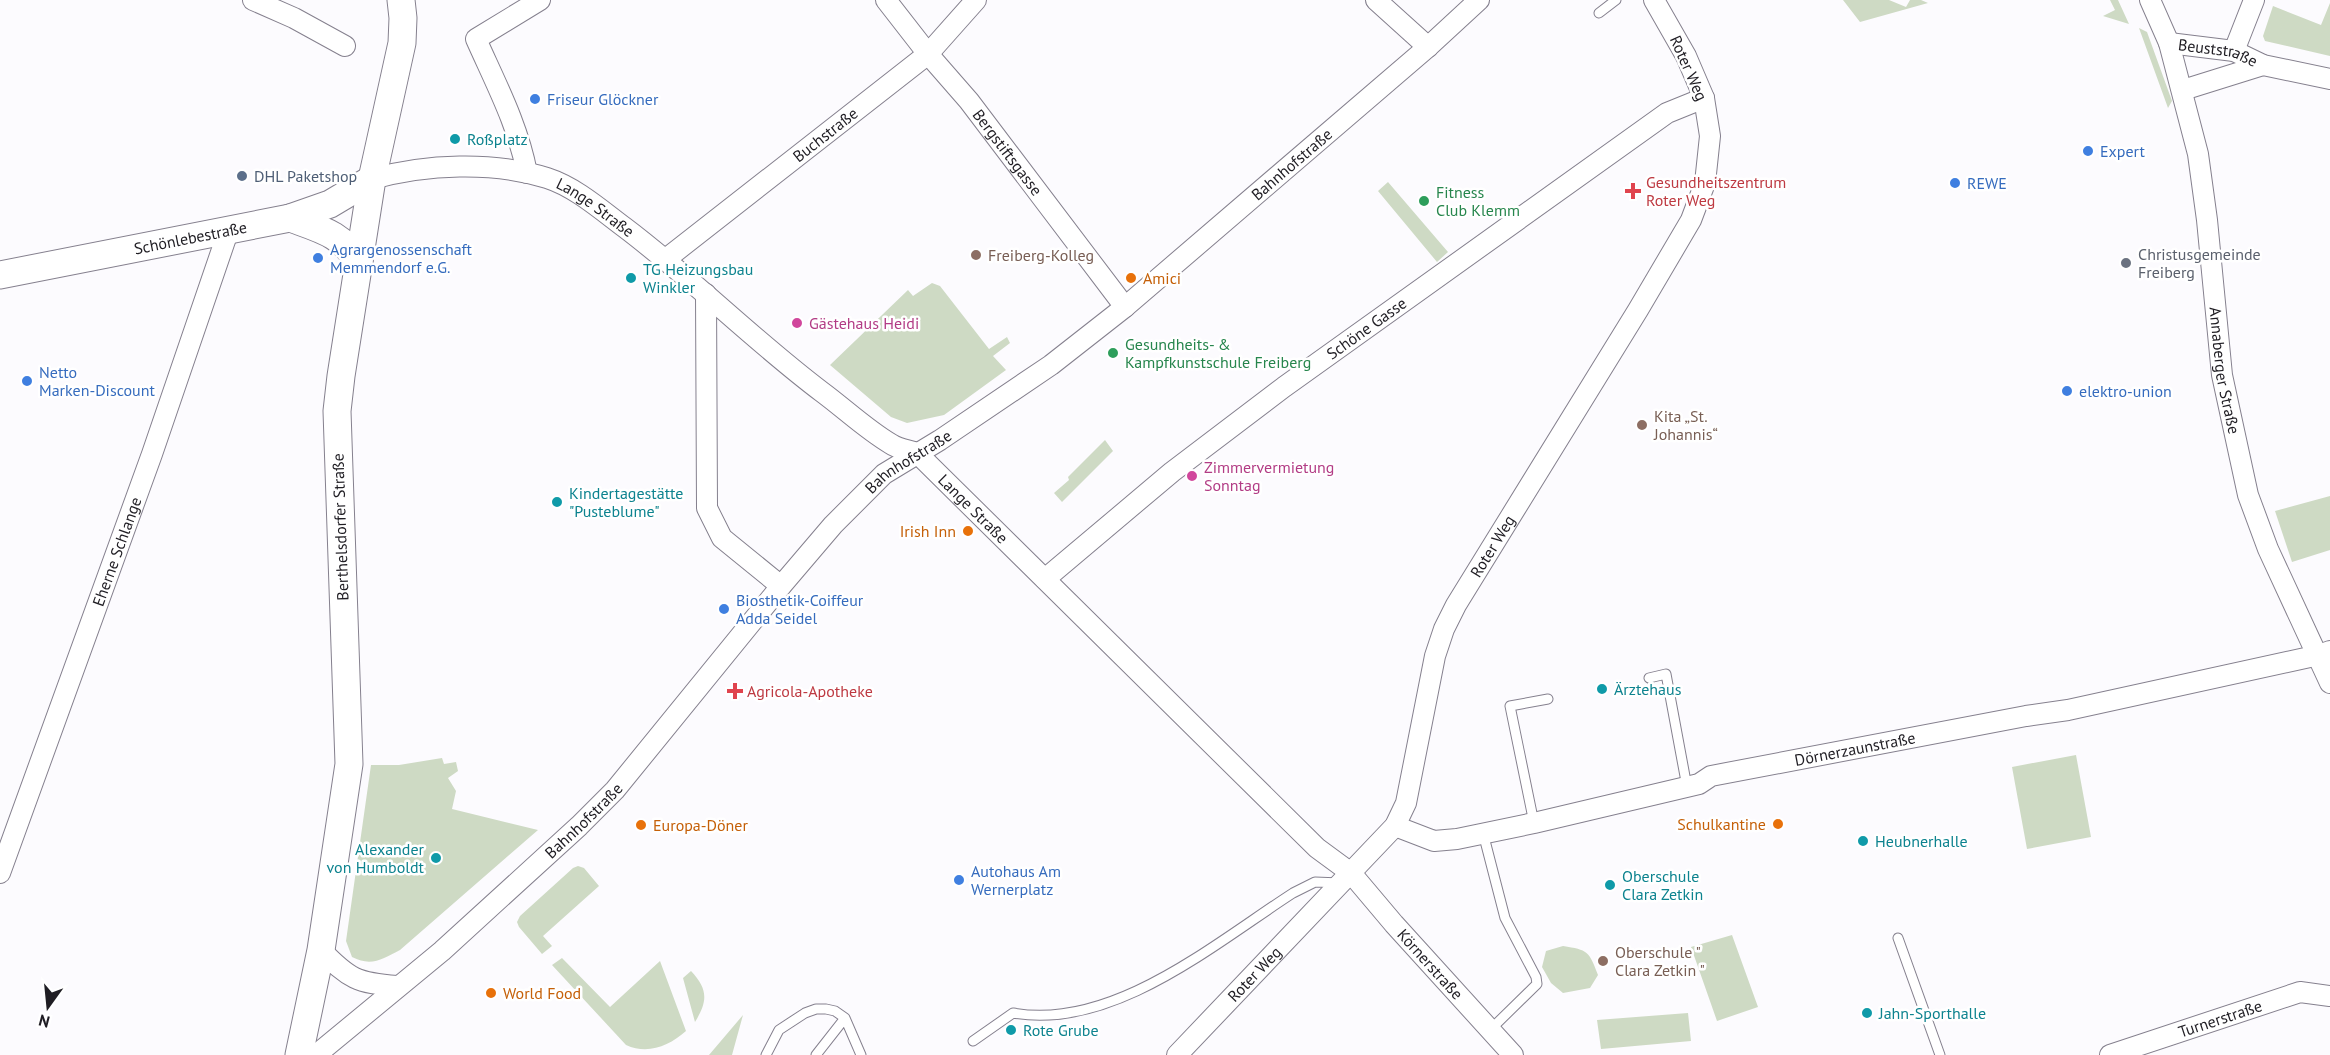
<svg xmlns="http://www.w3.org/2000/svg" width="2330" height="1055" font-family="'PT Sans',sans-serif">
<style>
.green{fill:#cedac4}
.lines{fill:none;stroke-linecap:round;stroke-linejoin:round}
.lane-casing{stroke:#85808e;stroke-width:11}
.street-casing{stroke:#85808e;stroke-width:22}
.secondary-casing{stroke:#85808e;stroke-width:29}
.lane{stroke:#fff;stroke-width:9}
.street{stroke:#fff;stroke-width:20}
.secondary{stroke:#fff;stroke-width:27}
.shop-dot{fill:#3f7fe0;stroke:#fff;stroke-width:2}
.culture-dot{fill:#0f9aa8;stroke:#fff;stroke-width:2}
.service-dot{fill:#5c6f8a;stroke:#fff;stroke-width:2}
.health-dot{fill:#e0444e;stroke:#fff;stroke-width:2}
.leisure-dot{fill:#2e9e5b;stroke:#fff;stroke-width:2}
.education-dot{fill:#8d6e63;stroke:#fff;stroke-width:2}
.worship-dot{fill:#6b7280;stroke:#fff;stroke-width:2}
.food-dot{fill:#e8710a;stroke:#fff;stroke-width:2}
.hotel-dot{fill:#d1479c;stroke:#fff;stroke-width:2}
.labels{text-anchor:middle;dominant-baseline:central;stroke-width:5;stroke-linejoin:round;paint-order:stroke}
.street-label{font-size:16px;fill:#1f1d23;stroke:#fff}
.shop-label{font-size:16px;fill:#366cbe;stroke:#fff;text-anchor:start}
.culture-label{font-size:16px;fill:#0d838f;stroke:#fff;text-anchor:start}
.service-label{font-size:16px;fill:#4e5e75;stroke:#fff;text-anchor:start}
.health-label{font-size:16px;fill:#be3a42;stroke:#fff;text-anchor:start}
.leisure-label{font-size:16px;fill:#27864d;stroke:#fff;text-anchor:start}
.worship-label{font-size:16px;fill:#5b616d;stroke:#fff;text-anchor:start}
.education-label{font-size:16px;fill:#785e54;stroke:#fff;text-anchor:start}
.food-label{font-size:16px;fill:#c56008;stroke:#fff;text-anchor:start}
.hotel-label{font-size:16px;fill:#b23c85;stroke:#fff;text-anchor:start}
</style>
<rect width="100%" height="100%" fill="#fcfbfe"/>
<path class="green" d="M1843 0H1889L1906 7 1910 0H1921L1928 3 1860 22Z
M2110 0H2118L2129 24 2103 16 2115 10Z
M2330 3V56L2265 41 2263 36 2273 6 2321 25Z
M2139 28 2147 32 2172 101 2168 108Z
M1388 182 1448 252 1437 262 1378 191Z
M932 283 940 286 989 349 1007 337 1010 343 993 356 1006 370 944 415 907 423 891 417 830 365 908 290 913 296Z
M1105 440 1113 451 1062 502 1054 493 1069 480 1068 477Z
M2330 496V550L2292 562 2275 511Z
M2076 755 2091 837 2027 849 2012 767Z
M442 758 444 764 456 762 458 771 448 778 456 791 452 809 538 830 400 950C383 959 371 967 352 957L346 941 371 765H399Z
M578 866 584 868 599 886 543 936 552 946 542 954 519 927 517 922 520 916 573 868Z
M1732 935 1758 1007 1717 1021 1691 947Z
M1563 946C1588 950 1589 951 1598 975L1590 988 1563 993 1551 983 1542 967 1546 951Z
M562 958 610 1007 660 961 686 1031C669 1046 648 1055 626 1045L552 965Z
M691 971C708 989 708 1001 695 1022L683 978Z
M1688 1013 1691 1041 1601 1049 1597 1020Z
M743 1015 732 1055H709Z"/>
<g class="lines">
<defs>
<path id="lane" d="M1599 13 1616 0
M1649 678 1666 674 1687 787
M1534 823 1510 706 1548 699
M1483 833 1505 918 1536 977 1537 984 1490 1030
M1898 938 1940 1055
M973 1041 1013 1013C1112 1031 1214 944 1293 893L1315 882 1340 883
M766 1055 779 1030 805 1013 816 1009H826L835 1011 845 1018 861 1055
M816 1055 845 1018"/>
<g id="street">
<path d="M253 0 294 18 345 46"/>
<path id="s1" d="M886 0 928 54 969 101 1125 307"/>
<path d="M1376 0 1428 47"/>
<path id="s2" d="M2150 0 2169 43 2198 154 2207 220 2222 375 2248 495 2268 549 2330 683"/>
<path id="s3" d="M2169 43 2234 51 2263 65 2330 79"/>
<path d="M2234 51 2254 0"/>
<path d="M2183 90 2263 65"/>
<path d="M527 173C518 125 496 84 476 39L540 0"/>
<path id="s4" d="M372 179C426 164 493 161 547 178 575 187 600 209 624 227 693 279 753 340 822 392 845 409 867 430 891 444 898 449 908 450 917 453L1317 848 1351 873 1394 924 1513 1055"/>
<path id="s5" d="M666 259 928 54 976 0"/>
<path d="M706 294 707 508 722 538 781 586"/>
<path id="s6" d="M1045 579 1172 472 1284 387 1667 113 1704 98"/>
<path id="s7" d="M1395 826 1434 841 1457 839 1534 823 1699 784 1711 776 2026 716 2068 710 2319 655 2330 651"/>
<path id="s8" d="M0 873 152 454 229 229"/>
<path d="M321 950C349 979 357 983 397 986"/>
<path id="s9" d="M316 1055 442 951 579 826 615 790 781 586 833 525 884 474 940 440 1051 365 1125 307 1428 47 1479 0"/>
<path id="s10" d="M1177 1055 1395 826 1406 803 1435 656 1444 629 1456 605 1638 310 1691 220 1705 183 1710 136 1704 98 1686 56 1654 0"/>
<path id="s11" d="M2110 1055 2300 992 2330 996"/>
</g>
<g id="secondary">
<path d="M290 218C320 229 343 234 359 263"/>
<path id="s12" d="M0 275 290 218 330 204 372 179"/>
<path d="M299 1055 321 950 349 764 337 411 341 376 372 179 402 43 403 18 401 0"/>
</g>
</defs>
<use href="#lane" class="lane-casing"/>
<use href="#street" class="street-casing"/>
<use href="#secondary" class="secondary-casing"/>
<use href="#lane" class="lane"/>
<use href="#street" class="street"/>
<use href="#secondary" class="secondary"/>
</g>
<g class="shop-dot">
<circle cx="535" cy="99" r="6"/>
<circle cx="2088" cy="151" r="6"/>
<circle cx="1955" cy="183" r="6"/>
<circle cx="318" cy="258" r="6"/>
<circle cx="27" cy="381" r="6"/>
<circle cx="2067" cy="391" r="6"/>
<circle cx="724" cy="609" r="6"/>
<circle cx="959" cy="880" r="6"/>
</g>
<g class="culture-dot">
<circle cx="455" cy="139" r="6"/>
<circle cx="631" cy="278" r="6"/>
<circle cx="557" cy="502" r="6"/>
<circle cx="1602" cy="689" r="6"/>
<circle cx="1863" cy="841" r="6"/>
<circle cx="436" cy="858" r="6"/>
<circle cx="1610" cy="885" r="6"/>
<circle cx="1867" cy="1013" r="6"/>
<circle cx="1011" cy="1030" r="6"/>
</g>
<circle class="service-dot" cx="242" cy="176" r="6"/>
<g class="health-dot">
<path d="M1630 182h6v6h6v6h-6v6h-6v-6h-6v-6h6z"/>
<path d="M732 682h6v6h6v6h-6v6h-6v-6h-6v-6h6z"/>
</g>
<g class="leisure-dot">
<circle cx="1424" cy="201" r="6"/>
<circle cx="1113" cy="353" r="6"/>
</g>
<g class="education-dot">
<circle cx="976" cy="255" r="6"/>
<circle cx="1642" cy="425" r="6"/>
<circle cx="1603" cy="961" r="6"/>
</g>
<circle class="worship-dot" cx="2126" cy="263" r="6"/>
<g class="food-dot">
<circle cx="1131" cy="278" r="6"/>
<circle cx="968" cy="531" r="6"/>
<circle cx="1778" cy="824" r="6"/>
<circle cx="641" cy="825" r="6"/>
<circle cx="491" cy="993" r="6"/>
</g>
<g class="hotel-dot">
<circle cx="797" cy="323" r="6"/>
<circle cx="1192" cy="476" r="6"/>
</g>
<g class="labels">
<g class="street-label">
<text stroke="none"><textPath href="#s3" startOffset="50">Beuststraße</textPath></text>
<text transform="translate(1689 68) rotate(66)">Roter Weg</text>
<text stroke="none"><textPath href="#s5" startOffset="202">Buchstraße</textPath></text>
<text stroke="none"><textPath href="#s1" startOffset="195">Bergstiftsgasse</textPath></text>
<text stroke="none"><textPath href="#s9" startOffset="1328">Bahnhofstraße</textPath></text>
<text stroke="none"><textPath href="#s4" startOffset="234">Lange Straße</textPath></text>
<text stroke="none"><textPath href="#s12" startOffset="194">Schönlebestraße</textPath></text>
<text stroke="none"><textPath href="#s6" startOffset="408">Schöne Gasse</textPath></text>
<text stroke="none"><textPath href="#s2" startOffset="380">Annaberger Straße</textPath></text>
<text stroke="none"><textPath href="#s9" startOffset="842">Bahnhofstraße</textPath></text>
<text stroke="none"><textPath href="#s4" startOffset="720">Lange Straße</textPath></text>
<text transform="translate(340 527) rotate(-92)">Berthelsdorfer Straße</text>
<text stroke="none"><textPath href="#s10" startOffset="616">Roter Weg</textPath></text>
<text stroke="none"><textPath href="#s8" startOffset="342">Eherne Schlange</textPath></text>
<text stroke="none"><textPath href="#s7" startOffset="474">Dörnerzaunstraße</textPath></text>
<text stroke="none"><textPath href="#s9" startOffset="356">Bahnhofstraße</textPath></text>
<text stroke="none"><textPath href="#s4" startOffset="1366">Körnerstraße</textPath></text>
<text stroke="none"><textPath href="#s10" startOffset="112">Roter Weg</textPath></text>
<text stroke="none"><textPath href="#s11" startOffset="116">Turnerstraße</textPath></text>
</g>
<g class="shop-label">
<text x="547" y="99">Friseur Glöckner</text>
<text x="2100" y="151">Expert</text>
<text x="1967" y="183">REWE</text>
<text x="330" y="249">Agrargenossenschaft<tspan x="330" dy="18">Memmendorf e.G.</tspan></text>
<text x="39" y="372">Netto<tspan x="39" dy="18">Marken-Discount</tspan></text>
<text x="2079" y="391">elektro-union</text>
<text x="736" y="600">Biosthetik-Coiffeur<tspan x="736" dy="18">Adda Seidel</tspan></text>
<text x="971" y="871">Autohaus Am<tspan x="971" dy="18">Wernerplatz</tspan></text>
</g>
<g class="culture-label">
<text x="467" y="139">Roßplatz</text>
<text x="643" y="269">TG Heizungsbau<tspan x="643" dy="18">Winkler</tspan></text>
<text x="569" y="493">Kindertagestätte<tspan x="569" dy="18">"Pusteblume"</tspan></text>
<text x="1614" y="689">Ärztehaus</text>
<text x="1875" y="841">Heubnerhalle</text>
<text x="424" y="849" text-anchor="end">Alexander<tspan x="424" dy="18">von Humboldt</tspan></text>
<text x="1622" y="876">Oberschule<tspan x="1622" dy="18">Clara Zetkin</tspan></text>
<text x="1879" y="1013">Jahn-Sporthalle</text>
<text x="1023" y="1030">Rote Grube</text>
</g>
<g class="service-label">
<text x="254" y="176">DHL Paketshop</text>
</g>
<g class="health-label">
<text x="1646" y="182">Gesundheitszentrum<tspan x="1646" dy="18">Roter Weg</tspan></text>
<text x="747" y="691">Agricola-Apotheke</text>
</g>
<g class="leisure-label">
<text x="1436" y="192">Fitness<tspan x="1436" dy="18">Club Klemm</tspan></text>
<text x="1125" y="344">Gesundheits- &amp;<tspan x="1125" dy="18">Kampfkunstschule Freiberg</tspan></text>
</g>
<g class="worship-label">
<text x="2138" y="254">Christusgemeinde<tspan x="2138" dy="18">Freiberg</tspan></text>
</g>
<g class="education-label">
<text x="988" y="255">Freiberg-Kolleg</text>
<text x="1654" y="416">Kita „St.<tspan x="1654" dy="18">Johannis“</tspan></text>
<text x="1615" y="952">Oberschule "<tspan x="1615" dy="18">Clara Zetkin "</tspan></text>
</g>
<g class="food-label">
<text x="1143" y="278">Amici</text>
<text x="956" y="531" text-anchor="end">Irish Inn</text>
<text x="1766" y="824" text-anchor="end">Schulkantine</text>
<text x="653" y="825">Europa-Döner</text>
<text x="503" y="993">World Food</text>
</g>
<g class="hotel-label">
<text x="809" y="323">Gästehaus Heidi</text>
<text x="1204" y="467">Zimmervermietung<tspan x="1204" dy="18">Sonntag</tspan></text>
</g>
</g>
<g transform="translate(48 1007) rotate(195)" stroke="#ffffff" stroke-width="4.5" paint-order="stroke">
<path d="M0-4.5L10 22L0 15L-10 22Z" fill="#1f1d23"/>
<text y="-9" font-size="16" font-weight="bold" text-anchor="middle" fill="#1f1d23">N</text>
</g>
</svg>
